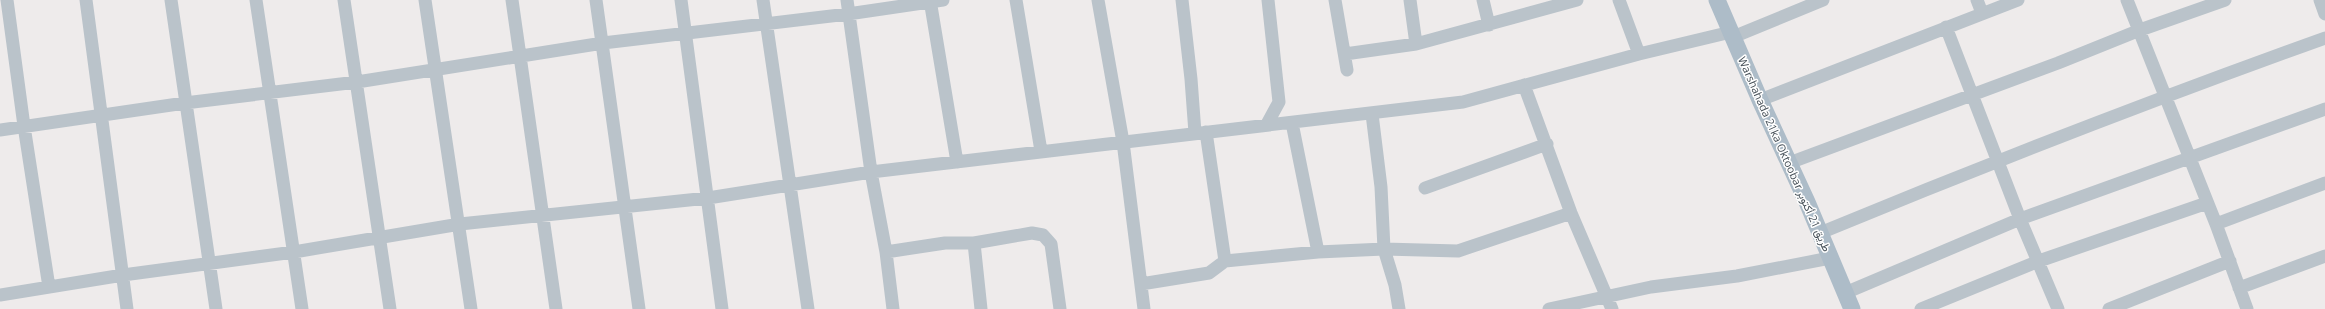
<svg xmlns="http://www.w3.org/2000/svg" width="2325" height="309" font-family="'Open Sans',Vazirmatn,sans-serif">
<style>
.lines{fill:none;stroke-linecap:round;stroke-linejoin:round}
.minor{stroke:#bac3ca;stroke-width:13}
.major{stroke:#adbcc8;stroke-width:17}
.labels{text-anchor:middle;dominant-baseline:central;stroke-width:3;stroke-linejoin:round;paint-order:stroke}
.street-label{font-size:11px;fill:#454f57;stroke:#fff}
</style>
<rect width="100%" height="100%" fill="#eeebeb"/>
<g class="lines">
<path class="minor" d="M7 0 24 126 49 287
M86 0 127 309
M171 0 216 309
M256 0 302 309
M344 0 390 309
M425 0 471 309
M512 0 556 309
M596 0 639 309
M681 0 722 309
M763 0 808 309
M847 0 871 172 886 252 893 309
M930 0 957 162
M1016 0 1041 151
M1098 0 1123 142 1144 309
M1182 0 1191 79 1195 133
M1335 0 1347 70
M1410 0 1416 44
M1483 0 1489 25
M1619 0 1639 54
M1977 0 1982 13
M2127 0 2216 224 2247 309
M2320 0 2325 14
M1946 27 2020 219 2058 309
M1733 37 1823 0
M1345 54 1416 44 1577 0
M1524 85 1571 213 1612 309
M1760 100 2018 0
M1372 114 1381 187 1384 249 1395 285 1399 309
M1292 123 1318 252
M1267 124 1279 102 1268 0
M0 130 185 103 357 82 603 43 848 14 943 0
M1206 132 1225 261
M1789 163 2058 63 2140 30 2225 0
M1425 188 1547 144
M2216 224 2325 183
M1820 233C1987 164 2155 99 2325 38
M974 243 981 309
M886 252 945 243H974L1032 233 1043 235 1051 244 1060 309
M1141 284 1209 273 1225 261 1318 252 1384 249 1458 251 1571 213
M2239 288 2325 256
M1845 293 2020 219 2325 109
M0 295 123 275 294 252 460 224 708 198 871 172 1463 102 1639 54 1731 32
M1549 309 1651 287 1737 276 1830 258
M1921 309 2039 261 2207 203
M2109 309 2230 261"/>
<path class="major" d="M1717 0 1760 100 1807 202 1852 309"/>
</g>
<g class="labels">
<g class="street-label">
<text transform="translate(1785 154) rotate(66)">Warshahada 21ka Oktoobar طريق 21 أكتوبر</text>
</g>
</g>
</svg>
